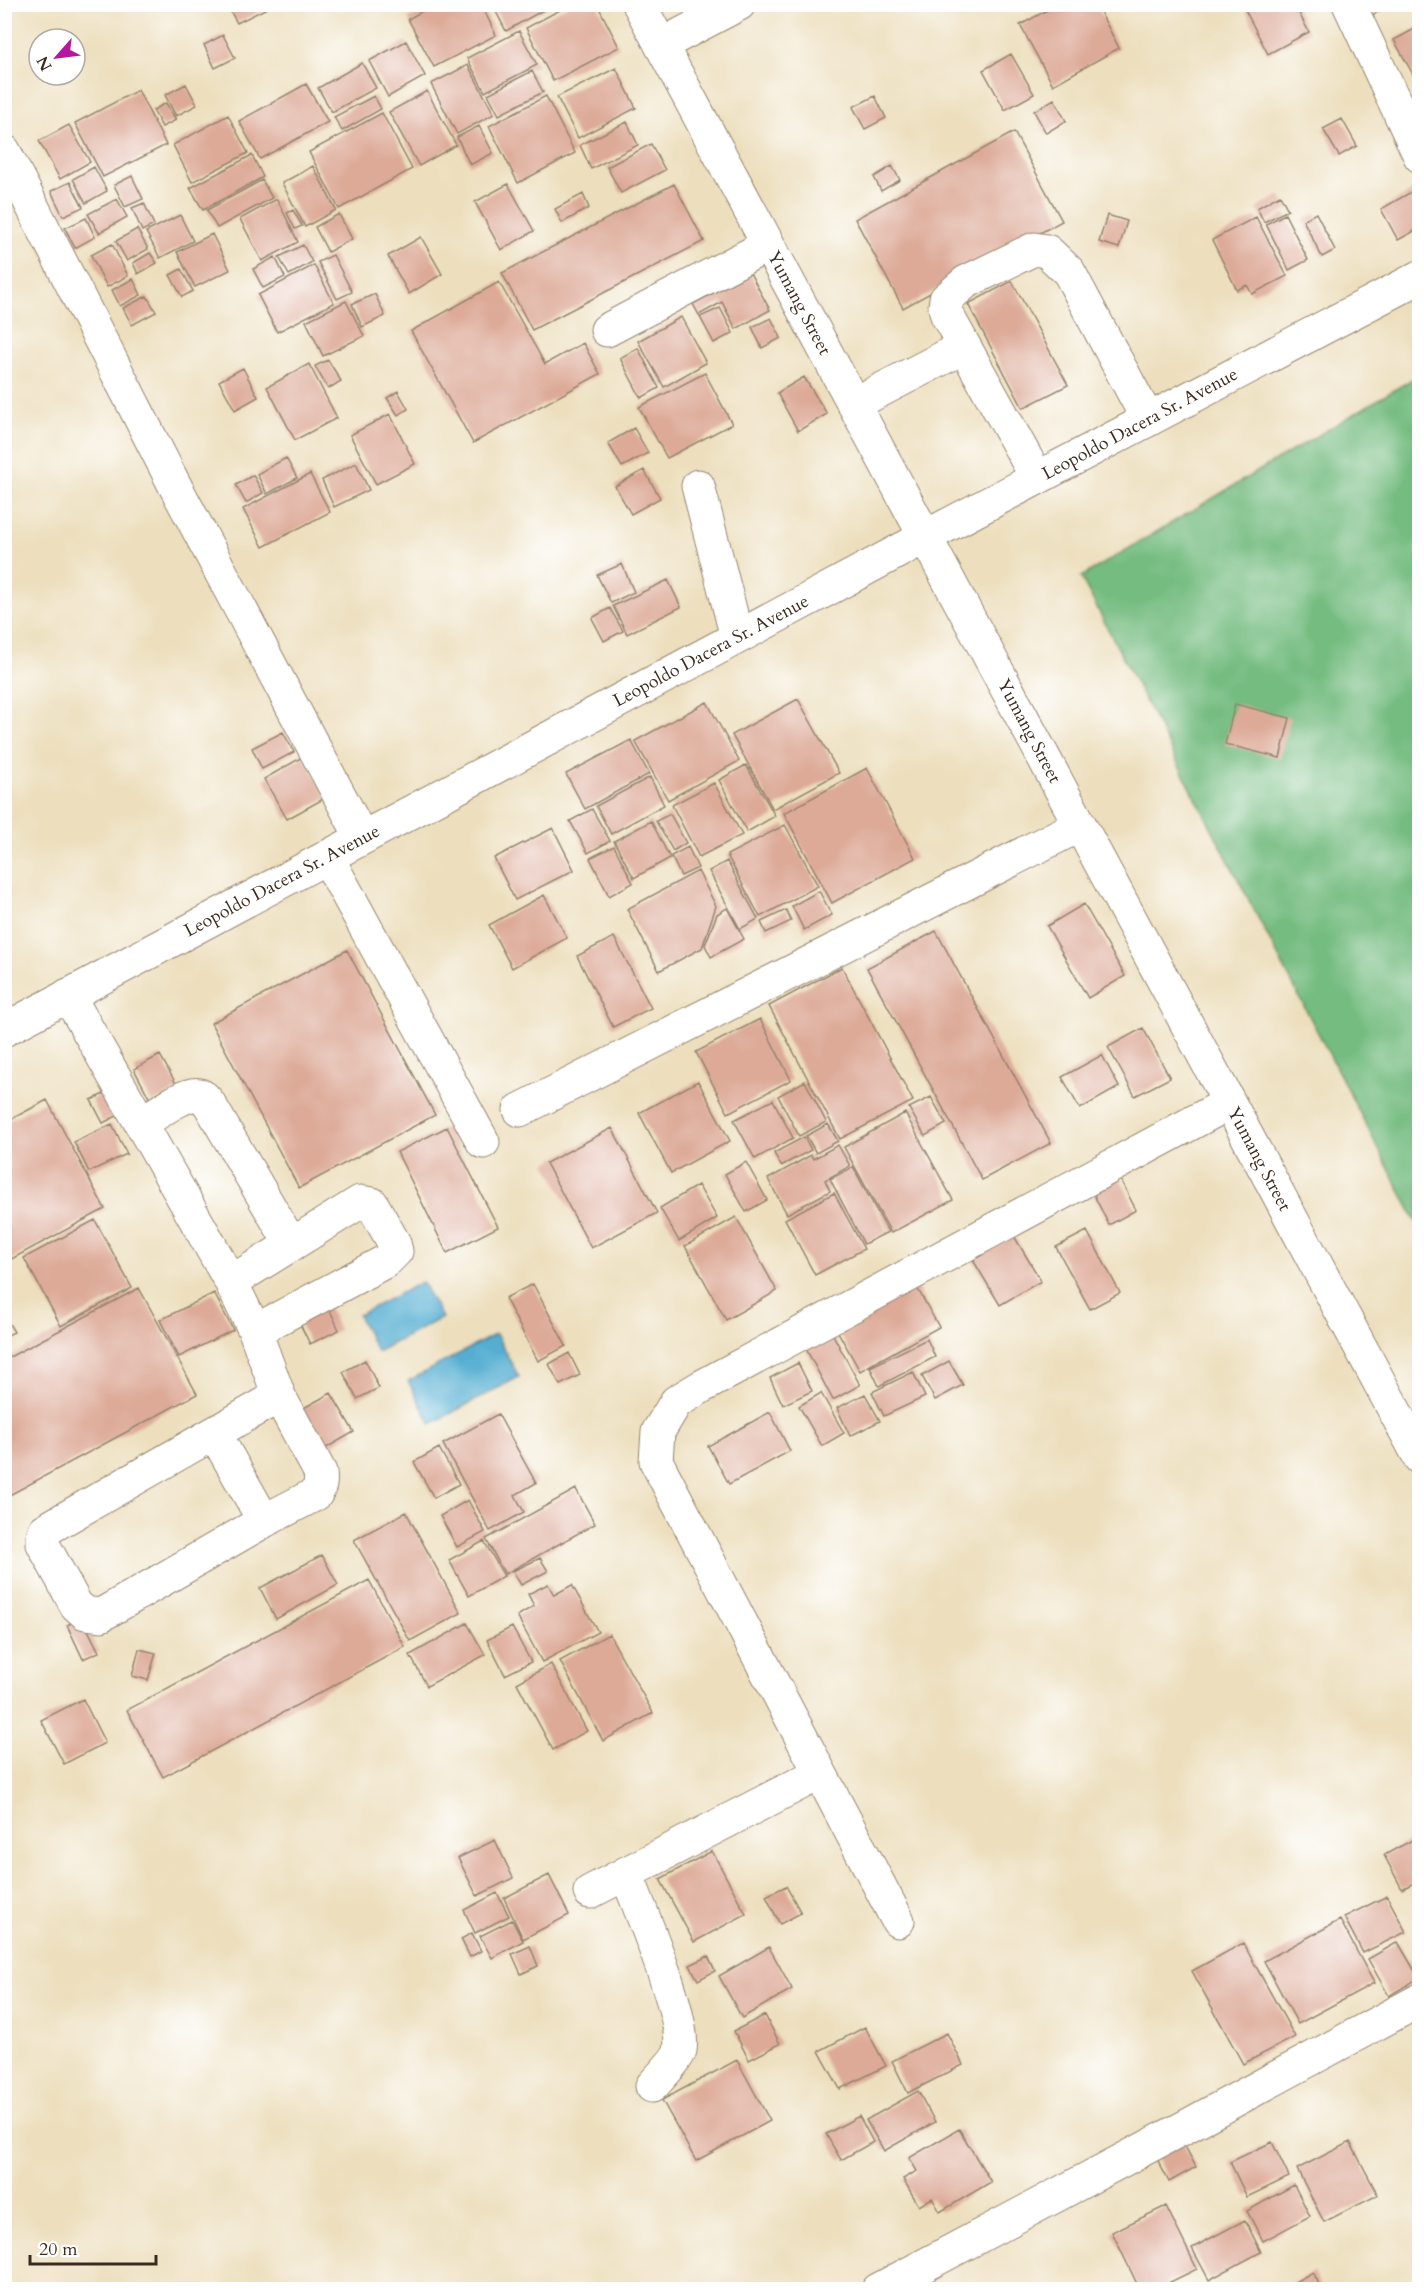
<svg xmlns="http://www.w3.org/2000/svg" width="1424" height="2294" font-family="Cardo,serif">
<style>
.forest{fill:#75bc80;stroke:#58734f;stroke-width:1.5}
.water{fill:#54aed1;stroke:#486c78;stroke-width:1.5}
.building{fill:#ddaa98}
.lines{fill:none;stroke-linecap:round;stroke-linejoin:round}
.minor-casing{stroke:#94846e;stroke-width:35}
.major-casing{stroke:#94846e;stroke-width:35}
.minor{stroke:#fff;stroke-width:33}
.major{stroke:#fff;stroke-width:33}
.labels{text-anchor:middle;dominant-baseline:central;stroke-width:5;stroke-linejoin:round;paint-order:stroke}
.street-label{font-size:18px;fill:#3b2a1e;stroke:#fff}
</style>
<rect width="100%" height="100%" fill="#fff"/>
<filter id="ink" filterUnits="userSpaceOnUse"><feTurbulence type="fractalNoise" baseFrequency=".0167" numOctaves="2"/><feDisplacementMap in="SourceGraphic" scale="12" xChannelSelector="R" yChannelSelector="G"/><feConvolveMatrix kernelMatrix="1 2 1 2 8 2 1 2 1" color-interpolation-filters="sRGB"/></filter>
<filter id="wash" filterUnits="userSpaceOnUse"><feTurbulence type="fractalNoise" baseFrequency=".008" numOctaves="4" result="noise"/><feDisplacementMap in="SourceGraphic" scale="24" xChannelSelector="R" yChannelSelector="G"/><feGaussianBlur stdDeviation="1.35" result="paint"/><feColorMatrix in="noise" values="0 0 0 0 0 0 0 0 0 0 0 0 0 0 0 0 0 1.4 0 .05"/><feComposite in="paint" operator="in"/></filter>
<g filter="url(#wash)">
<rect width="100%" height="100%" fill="#eddfbe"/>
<path class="forest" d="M1419 375V1227L1081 577Z"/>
<path class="water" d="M422 1282 442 1318 377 1352 358 1315Z
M496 1334 519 1377 431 1424 408 1381Z"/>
<g id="blocks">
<path class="building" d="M435 4H481L496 35 434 67 408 19Z
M492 4H554L506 31Z
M571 4H597L619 47 553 81 526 28Z
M1058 4H1096L1119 48 1053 85 1020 25Z
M1242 4H1294L1309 32 1268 54Z
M1354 4H1391L1363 21Z
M227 5H273L237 23Z
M1420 26V87L1394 40Z
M519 31 537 65 485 92 467 58Z
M223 35 235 58 215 68 204 45Z
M406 41 425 76 388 97 369 61Z
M1011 54 1034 94 1005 110 983 70Z
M362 63 376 88 332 112 318 88Z
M468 65 494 114 457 134 431 84Z
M616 68 636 108 578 138 557 97Z
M532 71 543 92 499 115 488 94Z
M186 84 197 105 176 116 165 95Z
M306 84 328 122 260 159 239 121Z
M138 90 166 145 103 177 75 123Z
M427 91 456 145 419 166 389 112Z
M374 96 381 109 342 131 334 117Z
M546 96 575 153 518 183 489 126Z
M875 96 886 118 865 129 853 107Z
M1054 99 1066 121 1046 133 1034 111Z
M166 103 176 120 162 127 153 110Z
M382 113 412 169 339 209 309 152Z
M228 115 248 153 192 182 173 145Z
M1342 119 1357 146 1339 156 1323 129Z
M627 122 638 145 591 169 580 145Z
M69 125 90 162 60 179 39 141Z
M479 126 493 153 470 165 457 137Z
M1014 132 1062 221 903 308 855 219Z
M651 144 665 170 621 193 607 167Z
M252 155 263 177 203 210 190 188Z
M313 166 336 210 305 227 282 183Z
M892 166 900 180 881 191 874 177Z
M94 167 107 191 86 203 73 179Z
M132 176 143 199 125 207 114 185Z
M262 180 272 198 217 228 207 210Z
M70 182 83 207 63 216 51 191Z
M508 184 534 231 501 250 475 202Z
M674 184 704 241 532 330 502 273Z
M1420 187V228L1398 240 1381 209Z
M583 194 589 208 562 223 555 209Z
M1280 195 1288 210 1264 222 1257 208Z
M117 199 127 217 99 233 88 214Z
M277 199 298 242 262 261 240 219Z
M144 203 154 225 142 231 132 208Z
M293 210 302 226 295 229 287 213Z
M1316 213 1335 250 1322 257 1303 220Z
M339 214 352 239 328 252 315 227Z
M1285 214 1308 260 1289 270 1266 224Z
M180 215 193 241 160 258 146 232Z
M1107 215 1127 221 1119 248 1099 242Z
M1256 217 1287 276 1252 294 1247 285 1237 290 1212 240Z
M86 218 95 237 75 248 65 228Z
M137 229 148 249 127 261 116 241Z
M212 234 230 270 195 287 177 252Z
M421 237 442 274 409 294 388 256Z
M112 244 128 276 107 287 91 255Z
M303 245 312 262 289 275 279 257Z
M150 253 157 263 138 274 133 263Z
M333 255 352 292 337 299 318 262Z
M275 257 285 277 263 288 253 269Z
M314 265 334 303 277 332 258 295Z
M181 269 193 291 182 297 170 275Z
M750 273 770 310 736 329 722 302 699 315 693 304Z
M133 279 141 295 120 306 112 290Z
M1012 281 1068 385 1023 408 968 304Z
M499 282 545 364 583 343 600 374 473 443 411 331Z
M375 294 385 316 362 327 352 304Z
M147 296 156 312 132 325 123 308Z
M346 301 364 336 323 356 306 321Z
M720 308 733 333 714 343 700 317Z
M681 317 706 363 664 387 638 341Z
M771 318 781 338 762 348 752 327Z
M638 348 659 388 641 398 620 358Z
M328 360 341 381 328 389 315 366Z
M309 364 337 418 295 440 267 387Z
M243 368 258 397 235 410 219 381Z
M705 373 732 424 667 458 639 407Z
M804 377 827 414 798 431 777 393Z
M398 391 408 409 398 415 387 398Z
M390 414 415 464 376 484 350 435Z
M634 428 648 453 622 467 608 443Z
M286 458 297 478 267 494 257 474Z
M356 463 369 490 334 507 322 480Z
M644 470 660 498 631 514 615 486Z
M310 474 330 512 263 547 243 509Z
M253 475 263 493 246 503 236 485Z
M622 564 634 592 611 603 597 575Z
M668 580 681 607 627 634 613 606Z
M610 608 623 631 604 641 592 618Z
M798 699 839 773 773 809 732 735Z
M707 702 739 761 668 800 635 741Z
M1235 704 1290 718 1280 758 1225 744Z
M283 732 294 752 262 769 252 748Z
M631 740 649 774 585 809 566 774Z
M304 756 327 797 287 819 264 779Z
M746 765 775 816 747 832 719 780Z
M867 768 915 858 832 903 784 813Z
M650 777 664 805 611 834 596 806Z
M714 783 742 835 699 857 672 805Z
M592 809 610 841 588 853 570 821Z
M670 814 686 843 673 851 656 821Z
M651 821 670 858 634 878 614 841Z
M785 825 818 886 760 917 727 855Z
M553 828 574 870 515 900 494 858Z
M614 846 633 883 609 896 590 858Z
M688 847 698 868 681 876 671 856Z
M727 861 758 919 740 929 709 871Z
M698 871 716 906 702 948 659 971 627 909Z
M819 891 832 915 804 930 792 906Z
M544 895 567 938 512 968 489 925Z
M1084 904 1125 976 1088 998 1047 926Z
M727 908 744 939 711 957 705 945 717 914Z
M786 910 791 921 766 933 761 922Z
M936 931 1051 1143 982 1180 867 968Z
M614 937 651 1008 613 1027 577 956Z
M347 950 435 1115 299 1188 211 1023Z
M842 967 913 1101 840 1139 769 1006Z
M760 1019 791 1080 728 1113 696 1052Z
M1143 1028 1170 1078 1135 1096 1108 1047Z
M160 1055 179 1089 152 1103 134 1069Z
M1102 1055 1119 1087 1080 1109 1062 1077Z
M698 1081 730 1141 671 1173 639 1113Z
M805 1081 826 1122 799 1136 778 1096Z
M112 1090 123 1113 103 1123 91 1100Z
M931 1097 946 1124 925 1136 909 1108Z
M47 1100 105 1209 4 1263V1123Z
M773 1100 793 1138 755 1159 734 1120Z
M905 1113 953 1200 891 1233 844 1147Z
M112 1124 127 1154 89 1172 74 1142Z
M828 1124 838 1141 816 1153 806 1136Z
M447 1127 498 1227 447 1253 397 1152Z
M612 1128 657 1213 591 1248 546 1163Z
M804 1137 811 1150 781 1166 774 1153Z
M838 1145 850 1166 825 1180 830 1191 787 1214 768 1179 811 1155 813 1159Z
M746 1162 767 1200 746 1212 725 1174Z
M853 1167 888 1232 864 1244 830 1179Z
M1119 1177 1136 1210 1109 1225 1092 1191Z
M698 1185 717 1218 679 1241 660 1208Z
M834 1193 864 1249 815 1275 785 1219Z
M736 1217 777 1291 726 1320 685 1246Z
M95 1220 132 1288 61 1326 24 1258Z
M1087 1231 1120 1293 1090 1309 1056 1247Z
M1014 1236 1041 1281 1000 1305 973 1260Z
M533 1284 566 1346 538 1361 505 1298Z
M916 1286 939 1327 860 1371 837 1330Z
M139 1288 197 1394 4 1498V1360Z
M214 1293 233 1330 179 1357 160 1320Z
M327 1304 339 1330 310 1344 297 1318Z
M4 1315 14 1332 4 1337Z
M832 1333 860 1385 833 1400 805 1347Z
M927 1339 935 1357 879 1386 870 1367Z
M569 1353 580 1375 560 1385 549 1364Z
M365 1360 379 1388 357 1399 343 1372Z
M949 1361 963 1385 935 1400 922 1376Z
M798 1363 812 1391 783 1405 770 1378Z
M913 1372 925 1397 884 1416 872 1392Z
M331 1393 354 1432 321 1451 298 1411Z
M821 1393 844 1433 822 1446 799 1406Z
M865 1394 880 1421 850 1436 837 1408Z
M770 1412 790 1451 729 1484 708 1446Z
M498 1414 536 1483 515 1495 524 1512 490 1531 443 1444Z
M439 1448 459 1484 434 1498 414 1462Z
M576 1489 595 1524 505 1574 486 1539Z
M468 1500 485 1532 457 1547 440 1516Z
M406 1512 461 1613 410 1641 354 1540Z
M484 1541 504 1576 469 1596 449 1560Z
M322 1555 338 1585 276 1619 260 1588Z
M540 1558 548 1571 521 1585 513 1571Z
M369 1580 405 1647 163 1777 127 1710Z
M548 1584 554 1595 572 1585 598 1632 542 1662 517 1616 534 1606 528 1594Z
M82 1618 99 1652 83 1659 67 1625Z
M467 1623 485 1655 427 1686 410 1655Z
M512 1627 531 1662 505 1675 487 1640Z
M609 1634 653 1713 603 1741 560 1661Z
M139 1649 156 1653 148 1680 132 1676Z
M551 1664 587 1731 553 1750 517 1683Z
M83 1699 105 1743 64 1764 41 1720Z
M1420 1836V1880L1402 1889 1384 1855Z
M495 1840 513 1878 477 1896 458 1858Z
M712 1851 746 1914 694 1942 660 1879Z
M549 1875 569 1915 523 1939 504 1898Z
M786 1886 801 1913 780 1924 766 1896Z
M497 1893 509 1916 475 1933 464 1910Z
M1387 1896 1406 1932 1363 1953 1344 1917Z
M512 1920 523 1941 492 1958 480 1936Z
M1340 1920 1374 1983 1298 2024 1264 1961Z
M472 1933 481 1951 470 1957 461 1939Z
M1398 1942 1419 1978 1389 1996 1368 1959Z
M1243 1943 1295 2037 1243 2064 1192 1971Z
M530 1946 538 1966 521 1974 512 1954Z
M769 1947 792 1989 742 2018 719 1976Z
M708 1956 715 1971 698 1980 690 1965Z
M765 2015 780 2044 749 2060 734 2031Z
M865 2027 886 2066 840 2089 819 2051Z
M947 2033 963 2065 908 2093 892 2061Z
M737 2060 770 2121 696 2161 662 2100Z
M918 2091 935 2122 884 2151 866 2120Z
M859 2116 873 2142 841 2160 826 2134Z
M959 2129 991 2182 940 2212 932 2198 919 2206 903 2179 917 2171 909 2158Z
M1180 2137 1196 2167 1169 2182 1153 2151Z
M1272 2142 1289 2177 1247 2197 1230 2162Z
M1350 2142 1378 2195 1324 2222 1297 2169Z
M1294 2185 1310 2216 1263 2241 1247 2211Z
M1166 2206 1197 2269 1154 2290H1140L1112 2232Z
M1245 2220 1261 2252 1209 2280 1192 2248Z
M1313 2272 1322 2290H1280Z"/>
</g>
</g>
<g filter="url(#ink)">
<use href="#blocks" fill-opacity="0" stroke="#94846e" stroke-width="1.5"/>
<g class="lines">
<defs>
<path id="minor" d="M1349 4 1420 156
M661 45 739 4
M4 151 173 482 362 838
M607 330 768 245
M854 404 964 347
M1037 478 947 315 945 307 946 299 966 282 1034 249 1047 251 1069 272 1148 420
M698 486 737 637
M327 857 483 1142
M68 995 231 1282 255 1331 279 1396 320 1472C321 1481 321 1486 316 1494L264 1521 101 1615 85 1613 76 1605 43 1544V1536L45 1530 279 1396
M520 1110 1080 825
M142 1123C153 1116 188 1090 199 1095 204 1096 207 1101 210 1105L291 1244
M231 1282 360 1202 372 1204 394 1243 396 1251 386 1261 255 1331
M215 1434 264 1521
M626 1873C639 1907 687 2019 680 2050 678 2059 659 2078 652 2086
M590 1892 820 1773
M898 1921 656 1461 658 1432 676 1402 701 1387 1229 1103
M878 2290 1187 2126 1420 2000"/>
<path id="major" d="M639 4 1420 1458
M4 1030 925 537 1420 277"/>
</defs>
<use href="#minor" class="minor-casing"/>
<use href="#major" class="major-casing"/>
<use href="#minor" class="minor"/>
<use href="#major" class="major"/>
</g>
</g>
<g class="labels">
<g class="street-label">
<text transform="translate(799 303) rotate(62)">Yumang Street</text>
<text transform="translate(1140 424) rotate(-28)">Leopoldo Dacera Sr. Avenue</text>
<text transform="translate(711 651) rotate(-28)">Leopoldo Dacera Sr. Avenue</text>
<text transform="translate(1029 731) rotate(62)">Yumang Street</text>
<text transform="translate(282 881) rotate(-28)">Leopoldo Dacera Sr. Avenue</text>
<text transform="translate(1259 1159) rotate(62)">Yumang Street</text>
</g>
</g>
<rect width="1424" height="2294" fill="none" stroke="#fff" stroke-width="24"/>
<g transform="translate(57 57) rotate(242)"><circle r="28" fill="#ffffff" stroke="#b1aaa5" stroke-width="1.5"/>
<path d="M0-4.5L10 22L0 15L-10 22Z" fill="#b5179e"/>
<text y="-9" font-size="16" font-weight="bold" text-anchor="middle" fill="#3b2a1e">N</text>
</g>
<path d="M30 2255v9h126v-9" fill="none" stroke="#3b2a1e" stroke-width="3"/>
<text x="39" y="2255" font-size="18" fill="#3b2a1e" stroke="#ffffff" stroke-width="4.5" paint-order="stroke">20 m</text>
</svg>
